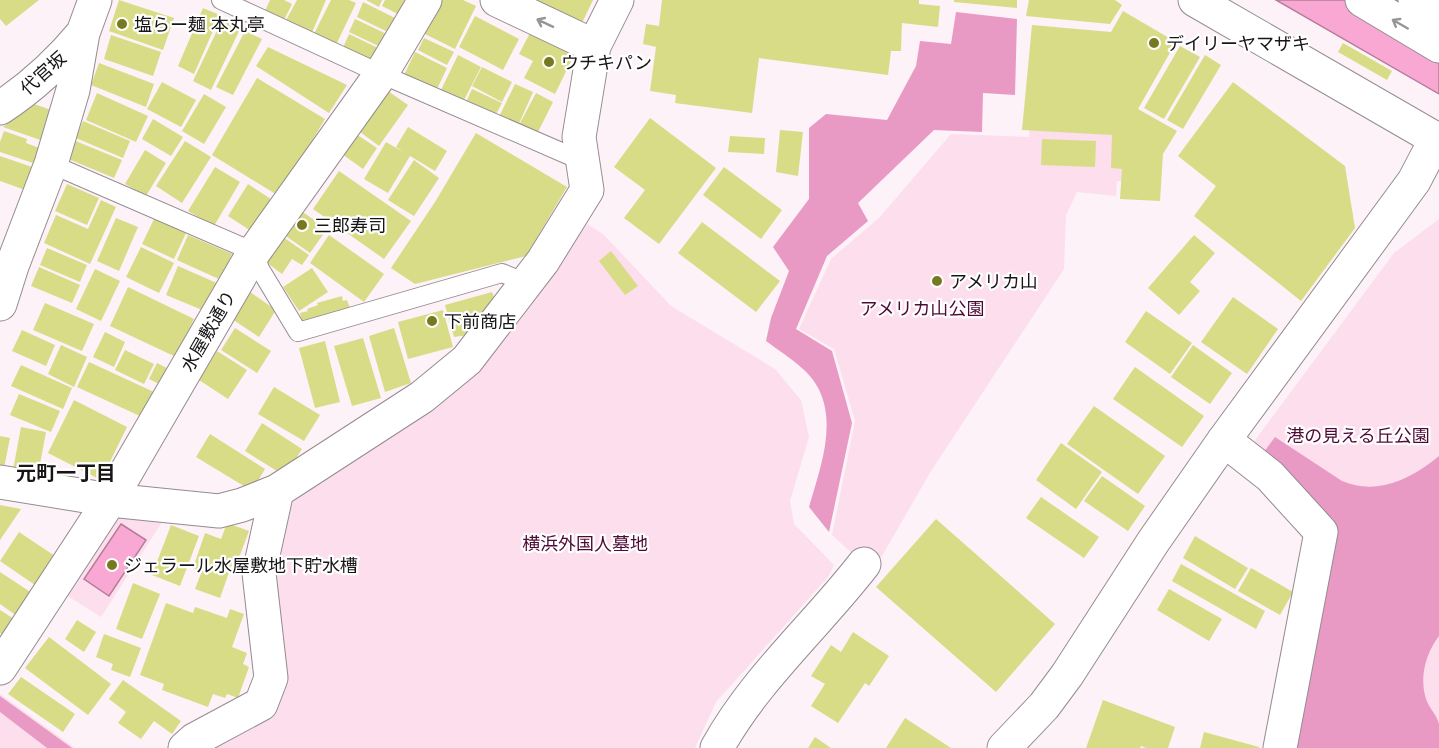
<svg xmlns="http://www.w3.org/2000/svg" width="1439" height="748" font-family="Quicksand,'Noto Sans JP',sans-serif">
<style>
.green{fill:#fcdeed}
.forest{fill:#e99ac4}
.water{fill:#f8a8d2;stroke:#b57c9a;stroke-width:1.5}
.building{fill:#d8dc86}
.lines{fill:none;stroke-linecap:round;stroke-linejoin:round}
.lane-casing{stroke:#948c90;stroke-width:20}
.street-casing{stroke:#948c90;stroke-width:35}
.secondary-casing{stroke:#948c90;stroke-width:35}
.highway-casing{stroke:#948c90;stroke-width:35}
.lane{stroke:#fff;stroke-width:18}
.street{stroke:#fff;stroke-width:33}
.secondary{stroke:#fff;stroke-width:33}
.highway{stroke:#fff;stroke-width:33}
.oneway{stroke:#979697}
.poi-dot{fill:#777920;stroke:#fff;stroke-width:2}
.labels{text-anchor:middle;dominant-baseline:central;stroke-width:4.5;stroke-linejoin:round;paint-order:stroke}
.poi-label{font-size:18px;fill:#181517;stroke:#fff;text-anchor:start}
.street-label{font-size:18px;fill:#181517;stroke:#fff}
.park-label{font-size:18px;fill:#4f0936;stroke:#fff}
.neighbourhood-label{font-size:20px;font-weight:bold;fill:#181517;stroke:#fff}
</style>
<rect width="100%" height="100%" fill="#fcf2f7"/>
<path class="green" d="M1117 99 1161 153 1160 184 1117 181 1116 196 1077 192 1066 215 1064 269 931 471 875 568 855 556 832 535 855 421 834 349 799 329 831 259 879 218 951 134 1029 137 1030 110Z
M1439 219V748H1290L1334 520 1250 447 1394 253Z
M587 224 603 234 671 306 775 369 801 400 809 437 790 501 794 524 834 565 828 577 716 702 695 748H208L273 709 272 570 285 512 302 492 482 366Z
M94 508 164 519 101 617 63 593 0 687V648Z
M0 694 75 748H0Z"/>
<path class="forest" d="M956 12 1017 19 1015 95 983 93 982 132 934 130 858 203 868 221 827 256 796 329 832 351 852 423 829 532 809 507C822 462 844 406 803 369 791 358 778 350 766 341L771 318 789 271 773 247 809 199V128L826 114 887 120 916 66 920 41 951 44Z
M1275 437 1342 481C1377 496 1411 479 1439 456V636C1426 653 1419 677 1426 699 1429 708 1437 715 1439 724 1439 731 1439 741 1439 748H1290L1334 520 1261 456Z
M0 696 72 748H47L0 712Z"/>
<path class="water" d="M1276 0H1439V94Z
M121 524 146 540 109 596 84 579Z"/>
<path class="building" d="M0 0H39L6 26 0 19Z
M119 0 174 18 163 50 109 31Z
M270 0H284L292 4 283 22 264 13Z
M297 0H326L310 37 284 24Z
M331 0H349L356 3 335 47 313 36Z
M366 0H382L379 7Z
M385 0H404L412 4 406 18 382 6Z
M439 0H463L476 6 455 49 423 33Z
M535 0H593L582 23Z
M662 0H919V4L940 6 938 27 902 23 901 51H891L888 75 759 58 752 113 675 103 676 95 650 91 656 47 643 44 646 24 659 26Z
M954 0H1017V8L954 2Z
M1029 0H1115L1122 5 1110 24 1026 16Z
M363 2 401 21 394 35 357 17Z
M203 8 220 15 194 74 178 66Z
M1123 11 1176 42 1138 109 1177 131 1163 154 1160 201 1120 199 1122 169 1111 168 1112 135 1022 130 1032 25 1111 32Z
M475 16 519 39 503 70 459 47Z
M223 18 241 27 211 90 193 81Z
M355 19 395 38 389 51 349 32Z
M245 31 262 39 233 95 216 87Z
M530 33 574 55 555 94 524 78 533 61 519 54Z
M349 34 382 50 374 66 342 50Z
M111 35 161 52 153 76 104 59Z
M424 38 454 52 447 65 418 50Z
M1343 43 1392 71 1387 80 1338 52Z
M1180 46 1200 57 1164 119 1144 108Z
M268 47 347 85 329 113 256 66Z
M415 52 447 68 436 91 404 75Z
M458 55 481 67 463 102 441 90Z
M1205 55 1221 65 1183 129 1167 120Z
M99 63 154 84 146 107 91 85Z
M482 67 512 82 502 102 472 86Z
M257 78 325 119 279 196 212 155Z
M162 82 196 100 181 127 147 109Z
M1233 82 1345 166 1355 228 1301 301 1194 216 1216 186 1178 156Z
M515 84 533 92 517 128 498 119Z
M385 89 408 105 379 146 356 129Z
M472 89 502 103 495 116 466 102Z
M97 93 148 116 136 142 86 120Z
M536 93 553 102 536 136 518 127Z
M204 94 226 107 204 144 182 131Z
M34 104 57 112 46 142 3 127Z
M650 118 716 168 659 244 624 218 645 190 614 167Z
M153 119 183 137 171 156 142 139Z
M83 121 130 141 123 158 76 138Z
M408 127 447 151 435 171 410 156 388 193 364 179 386 142 403 152 396 147Z
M780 130 803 132 798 176 776 172Z
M4 131 27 139 26 143 42 149 36 164 0 152V142Z
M476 133 567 187 526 256 415 284 391 268 435 202Z
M356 134 377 148 363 169 342 154Z
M730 136 765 138 764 154 728 152Z
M1042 139 1096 141 1095 167 1041 165Z
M73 140 122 160 114 178 66 158Z
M185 141 211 157 182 203 156 186Z
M145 150 166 163 146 196 125 184Z
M0 156 35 168 28 191 0 181Z
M414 160 439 178 414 216 388 200Z
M215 167 240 182 214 226 188 211Z
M724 167 782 210 761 239 703 195Z
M339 171 411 221 384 259 313 209Z
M67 184 99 198 87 225 55 211Z
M248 184 274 201 254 233 228 216Z
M101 200 116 207 90 264 44 243 56 215 88 229Z
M300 210 327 229 310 253 283 234Z
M116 218 138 227 119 271 97 261Z
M154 219 186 233 174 259 142 244Z
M702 222 780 281 756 312 678 253Z
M188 235 232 254 221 280 177 260Z
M329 235 384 274 364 302 310 263Z
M1194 235 1215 253 1190 282 1200 291 1179 315 1148 288Z
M283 237 309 255 302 265 292 259 282 274 266 262Z
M141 247 174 263 159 293 126 277Z
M47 248 87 265 80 282 40 265Z
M611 251 638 286 625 295 599 261Z
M178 266 219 284 207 312 166 295Z
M39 267 80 285 72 303 31 286Z
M312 268 328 292 299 311 283 287Z
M95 269 120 281 101 321 76 309Z
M128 287 194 319 176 357 110 326Z
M250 292 276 310 259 337 232 319Z
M492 292 499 309 483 333 454 337 445 305Z
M342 296 343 301 347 300 351 311 303 324 300 313 308 311 307 309 318 305 317 303Z
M1233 297 1278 329 1247 374 1201 342Z
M45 303 94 324 82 351 33 330Z
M443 310 453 347 408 359 398 322Z
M1146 311 1192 343 1170 374 1125 342Z
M235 328 271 351 257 373 221 350Z
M394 328 411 383 385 392 369 336Z
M22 330 55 345 46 366 12 351Z
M105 332 125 342 114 367 93 357Z
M363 338 381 398 352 406 334 346Z
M325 341 340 402 315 408 299 348Z
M61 345 87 357 74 387 48 374Z
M1193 345 1232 373 1210 404 1171 377Z
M125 350 154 364 144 384 115 370Z
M217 351 247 370 228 399 199 380Z
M89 362 154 392 142 417 77 387Z
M157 363 171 370 163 386 149 379Z
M21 365 72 388 63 409 11 386Z
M1135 367 1204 416 1182 447 1113 399Z
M274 387 320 415 304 441 258 414Z
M19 394 60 411 51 432 10 415Z
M74 400 127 427 101 480 48 453Z
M1094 406 1165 456 1138 494 1067 444Z
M262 423 302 449 285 476 245 451Z
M21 427 46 432 38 475 13 470Z
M210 434 265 469 252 491 196 457Z
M0 436 10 438 3 473 0 472Z
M1061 443 1102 472 1076 509 1036 480Z
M1102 476 1145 506 1128 531 1084 501Z
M1041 497 1099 537 1084 558 1026 518Z
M0 505 21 509 0 540Z
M936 519 1055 624 996 692 876 587Z
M227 523 249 531 237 563 233 561 220 598 195 589 202 571 193 568 205 533 221 539Z
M171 525 199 536 180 586 152 575Z
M19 532 55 556 35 585 0 561Z
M1195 536 1248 568 1235 589 1183 558Z
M1181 564 1265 611 1256 629 1172 581Z
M1251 568 1293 592 1280 615 1238 591Z
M0 572 32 593 17 616 0 604Z
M133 583 160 594 142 639 116 629Z
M1169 589 1222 619 1209 641 1157 610Z
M166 603 193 613 195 607 227 618 230 609 244 614 232 647 247 653 243 664 249 667 238 698 227 694 225 698 213 694 208 707 162 690 164 684 140 675Z
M0 610 14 619 3 635 0 633Z
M77 620 96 632 84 652 65 639Z
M853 632 889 656 869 686 865 683 838 723 811 706 825 684 811 676 831 645 841 652Z
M104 634 141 648 130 677 111 670 113 664 96 657Z
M49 637 111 684 88 715 25 668Z
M21 677 75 714 63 732 8 694Z
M123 680 181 721 172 734 154 721 141 739 118 723 126 712 109 699Z
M1103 700 1175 727 1168 748H1146L1141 746 1140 748H1086Z
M905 718 951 748H886Z
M1204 732 1259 747V748H1200Z
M815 737 831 748H808Z"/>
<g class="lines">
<defs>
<path id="lane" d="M221 0 381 74 582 161
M51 164 254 252 260 269 298 332 502 273 526 283"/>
<path id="street" d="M497 0 594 46
M0 108C32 87 59 62 83 33
M0 304 12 266 51 164 73 90 83 33 95 0
M1224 440 1270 476 1321 532 1280 748
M0 482 110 500 219 511 242 505 277 491 422 397 467 360 543 261 587 190 579 137 594 46 617 0
M0 668 110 500 254 252 381 74 425 0
M185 748 194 740 261 704 271 678 259 573 277 491
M717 748C755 679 816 626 864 564"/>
<path id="secondary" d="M1004 748 1044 706 1067 675 1153 542 1224 440 1414 181 1436 139 1195 0"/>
<path id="highway" d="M1362 0 1439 46
M1415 0 1439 13"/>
</defs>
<use href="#lane" class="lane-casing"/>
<use href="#street" class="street-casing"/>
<use href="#secondary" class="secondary-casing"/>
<use href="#highway" class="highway-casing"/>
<use href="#lane" class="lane"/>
<use href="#street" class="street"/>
<use href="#secondary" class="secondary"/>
<use href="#highway" class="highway"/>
</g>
<defs><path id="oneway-shaft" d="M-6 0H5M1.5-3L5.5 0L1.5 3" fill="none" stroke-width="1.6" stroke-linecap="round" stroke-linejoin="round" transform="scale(1.5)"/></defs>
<g class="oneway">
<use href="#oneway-shaft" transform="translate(545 23) rotate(-155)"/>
<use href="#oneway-shaft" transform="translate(1400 24) rotate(-150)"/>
</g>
<g class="poi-dot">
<circle cx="122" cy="24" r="6"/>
<circle cx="1154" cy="43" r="6"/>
<circle cx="549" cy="62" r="6"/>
<circle cx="302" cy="225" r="6"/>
<circle cx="937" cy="281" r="6"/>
<circle cx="432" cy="321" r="6"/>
<circle cx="112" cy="565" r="6"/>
</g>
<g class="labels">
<g class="poi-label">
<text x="134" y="24">塩らー麺 本丸亭</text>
<text x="1166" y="43">デイリーヤマザキ</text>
<text x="561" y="62">ウチキパン</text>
<text x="314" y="225">三郎寿司</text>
<text x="949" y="281">アメリカ山</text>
<text x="444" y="321">下前商店</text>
<text x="124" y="565">ジェラール水屋敷地下貯水槽</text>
</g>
<g class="street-label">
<text transform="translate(43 73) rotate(-42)">代官坂</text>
<text transform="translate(208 331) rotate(-60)">水屋敷通り</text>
</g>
<g class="park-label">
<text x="922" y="308">アメリカ山公園</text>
<text x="1358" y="435">港の見える丘公園</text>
<text x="585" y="543">横浜外国人墓地</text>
</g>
<g class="neighbourhood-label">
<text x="66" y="472">元町一丁目</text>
</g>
</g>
</svg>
